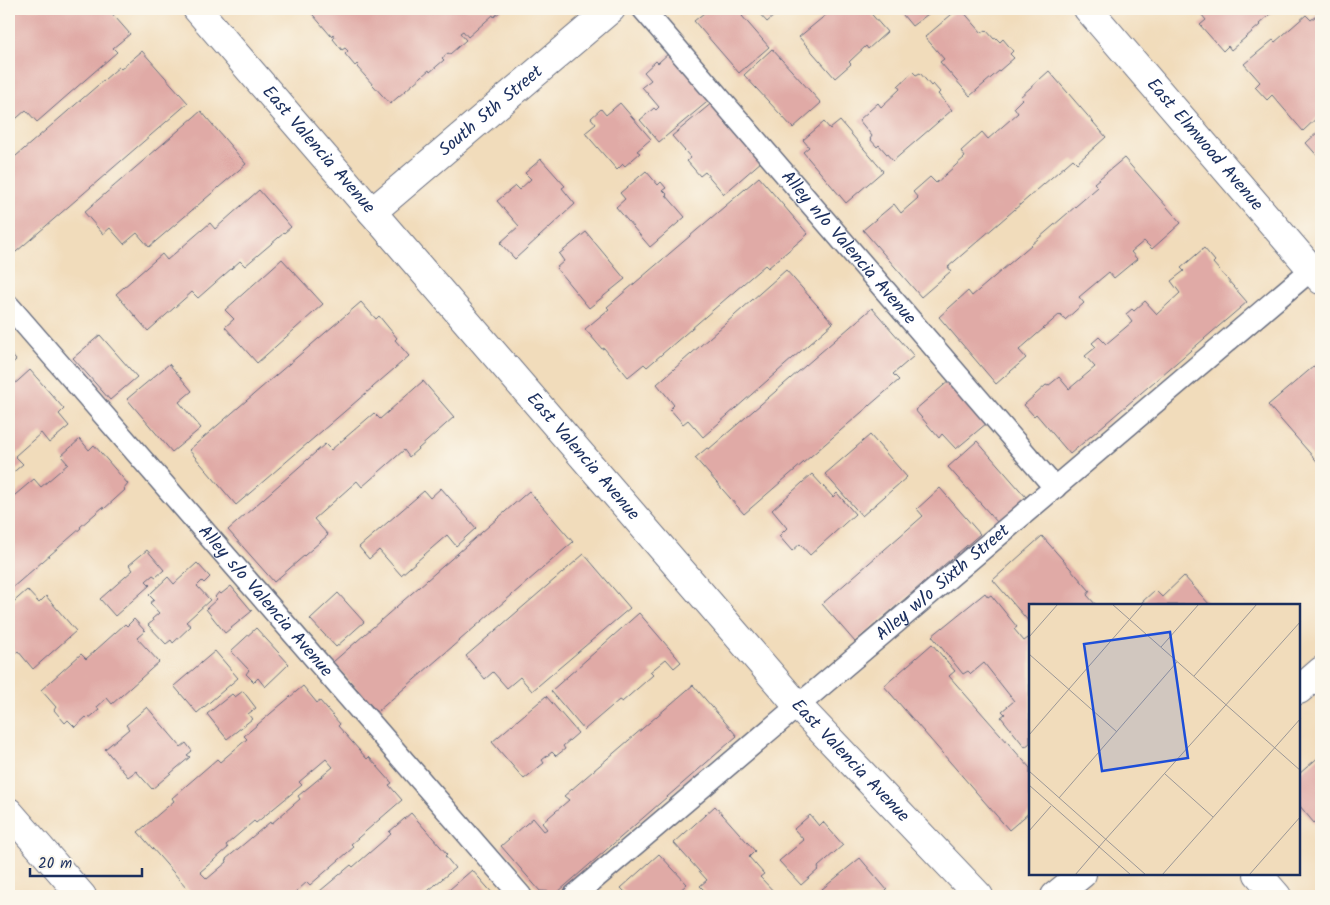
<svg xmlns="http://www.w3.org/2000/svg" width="1330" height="905" font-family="Kalam,sans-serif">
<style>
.building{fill:#e0aaa6;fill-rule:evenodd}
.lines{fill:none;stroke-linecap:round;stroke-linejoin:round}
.lane-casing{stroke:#666c7f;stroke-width:24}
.street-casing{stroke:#666c7f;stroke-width:30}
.secondary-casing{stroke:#666c7f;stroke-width:30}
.lane{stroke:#fff;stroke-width:21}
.street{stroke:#fff;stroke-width:28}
.secondary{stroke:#fff;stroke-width:28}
.labels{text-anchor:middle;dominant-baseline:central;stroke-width:5;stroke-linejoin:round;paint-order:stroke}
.street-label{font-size:18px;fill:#1b2f5e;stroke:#fbf7ec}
.inset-road{fill:none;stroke:#9b9796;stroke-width:1}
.view{fill:#1d4ed8;fill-opacity:0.15;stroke:#1d4ed8;stroke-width:2.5}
.inset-edge{fill:none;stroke:#1b2f5e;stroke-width:2.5}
</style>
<rect width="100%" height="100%" fill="#fbf7ec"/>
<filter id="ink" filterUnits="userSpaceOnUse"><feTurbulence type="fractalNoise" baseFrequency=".02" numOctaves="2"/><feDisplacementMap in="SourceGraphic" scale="10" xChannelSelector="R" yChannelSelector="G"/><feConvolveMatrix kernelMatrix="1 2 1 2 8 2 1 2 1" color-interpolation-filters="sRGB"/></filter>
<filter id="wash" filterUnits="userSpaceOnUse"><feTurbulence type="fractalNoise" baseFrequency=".0096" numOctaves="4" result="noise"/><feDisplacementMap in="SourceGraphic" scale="20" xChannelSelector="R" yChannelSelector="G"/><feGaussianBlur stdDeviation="1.12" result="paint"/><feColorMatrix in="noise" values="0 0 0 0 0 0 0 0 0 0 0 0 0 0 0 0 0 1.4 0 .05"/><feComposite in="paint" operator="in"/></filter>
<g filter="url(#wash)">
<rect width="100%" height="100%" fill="#f1dcbb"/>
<g id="blocks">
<path class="building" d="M9 9H108L130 34 113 48 117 52 37 122 26 110 9 125Z
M308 9H503L494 17 493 15 468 37 463 31 460 33 466 40 450 54 448 53 442 58 444 60 430 72 429 70 390 104 357 67 359 66 357 64 355 66 345 54 348 51 345 48 342 50 333 39 335 37 333 34 331 36Z
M709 9 713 13 717 9H746L748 11 742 16 769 47 739 73 694 21Z
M751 9H782L767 22 757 11 755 13Z
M833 9H867L887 32 868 49 866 46 849 62 851 64 835 78 799 37Z
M898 9H935L912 26Z
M958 9H961L982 33 986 30 994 39 996 38 1000 42 1003 39 1013 51 1010 54 1014 58 970 96 940 62 944 59 925 37Z
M1197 9H1276L1259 24 1260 25 1231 50 1228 46 1223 51 1200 25 1206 20Z
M1321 12V114L1303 131 1272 95 1267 100 1255 87 1260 82 1244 64 1273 40 1275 42 1306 15 1311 20Z
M772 49 821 103 793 128 744 75Z
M142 51 188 103 9 258V162L119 67 121 69Z
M670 52 712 98 659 142 640 120 654 108 656 110 659 107 642 87 651 80 644 72 656 61 658 63Z
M1049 71 1106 137 1077 163 1073 159 948 267 951 271 921 297 863 230 894 204 901 213 918 198 913 192 930 177 936 183 965 157 961 151 982 132 988 139 1018 113 1014 107 1022 99 1020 97Z
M913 72 916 75 920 73 931 86 933 84 940 92 938 94 952 110 893 161 879 145 877 147 870 139 872 136 859 120 878 103 881 107 900 89 898 86Z
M713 102 762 161 724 194 705 172 700 176 687 161 691 158 672 136Z
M620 103 651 139 637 151 640 153 625 166 623 164 617 170 585 133 596 124 591 118 601 109 606 115Z
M201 111 246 164 149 247 137 233 124 244 110 228 103 234 84 212Z
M840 121 883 171 846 203 803 152 809 147 803 140 824 122 830 129Z
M1321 129V160L1306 143Z
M1124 158 1181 223 1152 249 1144 241 1131 252 1137 259 1114 278 1109 272 1079 297 1084 303 1065 320 1060 314 1019 350 1026 358 996 384 939 317 968 291 972 296 1098 187 1094 183Z
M541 159 565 186 562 188 575 204 515 259 500 243 519 226 497 201 515 186 519 190 531 179 525 173Z
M646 171 658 185 661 182 666 188 663 190 667 194 666 195 685 217 650 247 616 207 625 199 620 193Z
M759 177 808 234 768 268 765 265 647 367 644 364 628 377 604 348 602 349 585 329 609 309 607 307Z
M259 190 291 227 245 266 240 261 198 298 192 292 148 331 116 294 162 254 167 260 210 223 215 229Z
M586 232 625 279 589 308 556 268 564 261 559 254Z
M1204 248 1215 261 1213 263 1247 302 1070 454 1036 414 1034 416 1024 405 1046 385 1048 386 1059 377 1069 389 1095 367 1085 356 1096 347 1092 343 1099 337 1106 344 1132 322 1126 314 1132 309 1134 311 1145 301 1157 314 1180 293 1171 281 1184 271 1181 268Z
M282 259 323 304 257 363 225 327 234 319 225 310Z
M786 270 833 323 703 437 688 420 683 424 670 409 674 405 657 384Z
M361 302 376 319 379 316 397 338 395 340 409 356 236 505 189 450Z
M872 308 914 356 893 374 899 380 744 514 695 458 707 448 709 449Z
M100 335 137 377 110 400 73 358Z
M9 352 16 360 9 366Z
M1320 361 1321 362V466L1268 405Z
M169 364 192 391 179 402 201 428 172 452 127 399Z
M30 370 64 409 59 414 69 426 49 443 41 433 15 456 23 464 9 476V389Z
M950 380 987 423 956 449 942 434 939 438 915 410Z
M423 381 454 417 409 457 404 450 362 487 357 481 314 519 328 535 274 582 228 530 325 444 331 450 374 413 380 419Z
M870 435 907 477 862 516 825 474Z
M80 439 89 450 94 445 128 484 124 489 125 490 104 509 103 507 80 527 81 528 12 588 11 586 9 587V500L34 479 41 487 68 464 61 456Z
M977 441 1026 497 998 523 948 467Z
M812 474 833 497 837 493 855 514 810 555 800 544 792 551 779 536 787 528 772 510Z
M441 488 476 528 456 546 447 535 401 575 379 550 369 559 359 547 424 491 430 498Z
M940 488 980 534 855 642 822 604 923 516 917 509Z
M529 491 573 542 377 712 333 662Z
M1042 536 1090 591 1087 595 1096 605H1030V623L993 580Z
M147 550 164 570 156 577 153 575 146 581 150 585 115 616 100 599 133 570 129 565Z
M584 554 630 608 532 691 520 677 507 688 493 672 485 679 466 656Z
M197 563 210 577 204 583 202 581 197 586 210 600 186 622 191 626 173 643 171 640 166 644 148 625 153 621 152 619 159 613 150 603 154 600 149 595 168 577 174 584Z
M1184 576 1210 605H1145L1142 602 1155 590 1162 597Z
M231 586 252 611 225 633 206 609 217 599 215 597 219 592 221 594Z
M27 590 39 603 46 596 76 631 33 669 18 651 16 653 9 644V606Z
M338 593 364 622 336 647 310 619Z
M985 593 988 597 991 595 1017 627 1014 629 1024 641 1028 638 1030 641V743L1025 747 1001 717 1005 714 1002 711 1014 701 984 663 971 674 968 671 963 674 932 636Z
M639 613 681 662 674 668 666 659 650 672 653 675 622 702 619 700 584 730 551 691Z
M134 619 145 631 137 638 159 662 112 704 107 698 97 707 99 710 88 719 86 717 75 727 68 720 65 723 54 710 56 707 41 690 81 654 86 659 125 624 127 626Z
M256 628 289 664 265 687 258 678 254 682 246 674 249 670 231 651Z
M932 644 955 671 949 676 1030 768V812L1009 830 884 686Z
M215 651 238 678 197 713 174 686Z
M693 685 737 736 558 892 540 891 501 846 533 818 544 831 547 829 542 823 569 800 564 796Z
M303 686 317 703 320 701 340 724 338 726 367 759 369 757 392 783 389 785 402 800 351 844 354 847 310 885 307 882 291 896H194L138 832 174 801 172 798 217 759 220 762 247 739 244 736ZM326 759 333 767 298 796 300 799 271 824 270 822 226 859 227 862 207 879 200 872 228 848 226 845 254 821 256 823 302 785 299 782Z
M243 691 256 708 248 714 252 719 227 739 207 714 232 694 235 697Z
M546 696 578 733 563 746 565 749 556 756 552 752 542 760 544 763 524 779 492 742Z
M147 707 181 747 186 743 192 751 187 755 190 757 152 789 136 771 128 777 105 749 129 729 126 725Z
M1321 755V824L1318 820 1314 823 1299 805V800L1300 799 1299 797V774Z
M715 806 755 851 749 857 764 874 760 877 778 896H710L700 886 707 880 674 843Z
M411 813 447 854 445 856 455 868 422 896H314L351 865 353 867 391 834 389 832Z
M810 815 819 826 823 822 843 845 818 867 819 869 801 885 779 861 804 840 794 829Z
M659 854 687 884 674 896H629L621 888Z
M860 858 887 890 880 896H819L816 894Z
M472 870 495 896H442Z"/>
</g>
</g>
<g filter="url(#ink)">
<use href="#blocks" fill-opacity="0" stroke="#666c7f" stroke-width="1"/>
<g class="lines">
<defs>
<g id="lane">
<path id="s1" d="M643 9 1055 488"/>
<path id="s2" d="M9 306 521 896"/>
<path id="s3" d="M574 896 1312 269"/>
</g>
<g id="street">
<path id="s4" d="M197 9 798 706 979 896"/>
<path id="s5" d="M1088 9 1321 280"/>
<path id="s6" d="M372 212 611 9"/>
<path d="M1299 690 1321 671"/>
<path d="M1258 874 1277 896"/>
<path d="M1055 896 1082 874"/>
</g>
<path id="secondary" d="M9 812 82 896"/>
</defs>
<use href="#lane" class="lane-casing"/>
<use href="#street" class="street-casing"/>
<use href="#secondary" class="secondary-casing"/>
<use href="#lane" class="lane"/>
<use href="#street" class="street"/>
<use href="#secondary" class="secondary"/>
</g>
</g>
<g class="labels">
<g class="street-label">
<text stroke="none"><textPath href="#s6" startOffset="156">South 5th Street</textPath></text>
<text stroke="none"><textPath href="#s5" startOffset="179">East Elmwood Avenue</textPath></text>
<text stroke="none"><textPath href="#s4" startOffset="186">East Valencia Avenue</textPath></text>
<text stroke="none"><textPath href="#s1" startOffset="315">Alley n/o Valencia Avenue</textPath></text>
<text stroke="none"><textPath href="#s4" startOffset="591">East Valencia Avenue</textPath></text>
<text stroke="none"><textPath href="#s3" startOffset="484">Alley w/o Sixth Street</textPath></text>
<text stroke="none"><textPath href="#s2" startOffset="391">Alley s/o Valencia Avenue</textPath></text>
<text stroke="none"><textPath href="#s4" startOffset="996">East Valencia Avenue</textPath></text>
</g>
</g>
<g transform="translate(1029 604)">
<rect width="271" height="271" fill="#f1dcbb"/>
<path class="inset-road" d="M83 0 272 167M0 33 29 0M132 43 170 0M0 50 88 128M165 72 228 0M0 131 114 0M0 167 117 271M136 170 184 213M0 181 102 271M30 194 148 58M0 227 22 202M76 236 272 17M46 271 76 236M133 271 272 114M220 271 272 212"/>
<path class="view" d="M141 28 159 154 73 167 55 40Z"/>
<rect width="271" height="271" class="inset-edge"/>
</g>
<rect width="1330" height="905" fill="none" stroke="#fbf7ec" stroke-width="30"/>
<path d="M30 868v8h112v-8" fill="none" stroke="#1b2f5e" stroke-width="2.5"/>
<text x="38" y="868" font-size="15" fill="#1b2f5e" stroke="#fbf7ec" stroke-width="4" paint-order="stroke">20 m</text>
</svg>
